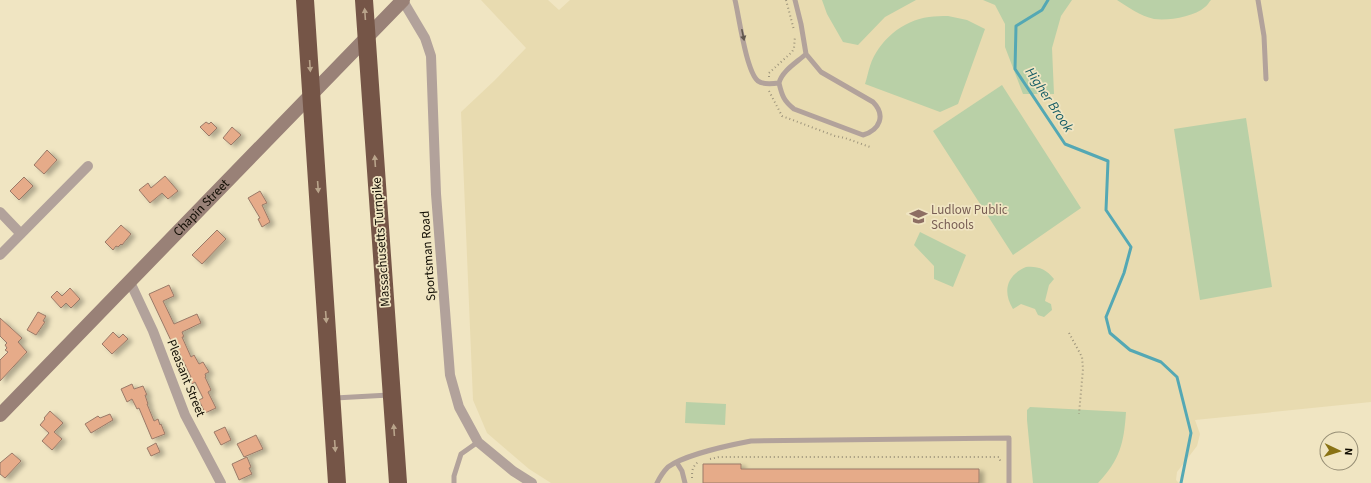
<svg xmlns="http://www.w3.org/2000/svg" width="1371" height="483" font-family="'Source Sans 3',sans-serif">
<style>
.built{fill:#e8dbb0}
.green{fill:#b9d0a7}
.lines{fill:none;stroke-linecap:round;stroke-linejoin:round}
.stream{stroke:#54a8b4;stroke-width:3}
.building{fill:#e6ab89;stroke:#9a7a68;filter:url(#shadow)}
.path{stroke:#9e957c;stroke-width:2;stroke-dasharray:1 3;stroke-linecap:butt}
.lane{stroke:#b2a29b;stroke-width:5}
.street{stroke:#b2a29b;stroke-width:10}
.secondary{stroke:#998177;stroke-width:14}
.highway{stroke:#755547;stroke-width:18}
.oneway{fill:#b9a48b}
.oneway2{fill:#61574e}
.labels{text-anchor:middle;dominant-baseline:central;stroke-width:3.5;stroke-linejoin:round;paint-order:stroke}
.street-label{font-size:13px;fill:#100c02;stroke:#f0e5c2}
.education-label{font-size:13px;fill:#785e54;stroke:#f0e5c2;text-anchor:start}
.water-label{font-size:14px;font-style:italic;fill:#175d66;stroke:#f0e5c2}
</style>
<defs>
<filter id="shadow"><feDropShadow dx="4.5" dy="2.5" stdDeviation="2" flood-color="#0004"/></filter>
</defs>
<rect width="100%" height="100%" fill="#f0e5c2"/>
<path class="built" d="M481 0H548L559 10 570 0H1371V402L1195 420 1200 434 1197 446 1177 472 1176 480 1179 483H551L529 469 487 433 473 400 461 112 495 80 526 48Z"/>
<path class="green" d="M822 0H916L885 17 858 45 843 42 827 14Z
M983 0H1072L1061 16 1052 48 1054 94H1023L1005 47V24L995 5Z
M1117 0H1211C1209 2 1207 6 1205 7 1194 17 1168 21 1154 19 1140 16 1128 7 1117 0Z
M948 16 967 20 985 29 958 104 940 112 865 84C867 78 868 72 870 66 878 41 903 20 929 17 935 16 942 16 948 16Z
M1002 85 1081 208 1013 255 933 131Z
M1246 118 1272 287 1200 300 1174 129Z
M920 232 966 255 953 287 934 279V266L914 245Z
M1026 267C1038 266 1046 269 1054 279L1049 285 1045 301 1051 304 1052 310 1044 317 1038 315 1035 309 1021 304 1013 309C1002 291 1007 275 1026 267Z
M686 402 726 404 725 425 685 423Z
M1030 407 1126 412C1124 443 1120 460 1098 483H1033L1027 420V410Z"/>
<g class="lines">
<path class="stream" d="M1048 0 1042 10 1016 26 1015 69 1065 144 1108 161 1106 210 1131 247 1124 273 1106 317 1110 333 1130 350 1161 362 1177 377 1191 433 1181 483"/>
</g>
<path class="building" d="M206 122 209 124 211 122 217 128 209 136 200 127Z
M232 127 241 135 231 145 223 138Z
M47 150 57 160 44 174 34 165Z
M165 176 178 191 168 199 162 193 150 203 139 190 148 183 151 188Z
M24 177 33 186 19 200 10 191Z
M260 191 267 203 262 205 270 222 262 227 258 219 260 218 248 198Z
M121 225 131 234 122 245 121 244 118 247 116 246 113 250 105 242Z
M217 230 226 239 202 264 192 255Z
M169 285 174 296 163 301 174 324 197 314 201 323 182 332 184 337H182L191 357 194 355 199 364 203 362 209 372 205 374 206 377H205L211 390 208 392 216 408 205 413 199 400 203 398 195 382 192 384 189 378 191 377 176 346 174 347 149 294Z
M70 288 80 299 71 308 66 303 61 308 51 297 57 291 62 296Z
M38 312 46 316 43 321 45 322 36 335 27 330Z
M0 318 22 338 18 342 27 352 0 381V360L8 352 5 350 7 348 5 345 7 343 0 336Z
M113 332 119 338 123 334 128 339 112 354 102 344Z
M132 384 134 389 143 386 147 395H145L148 404H147L154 421 158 419 160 425 161 424 165 434 152 439 139 408 137 409 132 399 127 402 121 389Z
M50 411 63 423 54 432 62 439 52 450 42 441 49 433 40 425 45 419 44 418Z
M110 414 113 420 91 433 85 424 98 416 100 418Z
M225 427 231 440 221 445 214 432Z
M256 435 263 449 244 457 237 444Z
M156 443 160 452 151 456 147 448Z
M12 453 21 461 5 478 0 474V463Z
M247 457 251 467 249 468 252 474 239 480 232 464Z
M703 464H741V469H979V483H703Z"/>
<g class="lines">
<path class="path" d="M786 0 794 30
M769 77V73L792 52 794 48 795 36
M769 91 782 116 835 136 845 138 870 147
M1069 333 1082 357 1083 369 1079 414
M710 459 719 457H999L1001 463
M692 478C692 471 692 467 698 462"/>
<path class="lane" d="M735 0C739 16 746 71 758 81 763 85 772 84 779 83 782 71 796 63 806 54L821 72 873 102C886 115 880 130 863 135L794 109C784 101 782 96 779 83
M795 0 801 24 806 54
M1258 0 1264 36 1266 79
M335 398 389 395
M677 463 682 471 685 483
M454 483V476L461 454 478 442
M657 483C660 477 663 472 668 467 684 455 730 445 751 441L1009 438V483"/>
<path class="street" d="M403 1 425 38 431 56 436 194 450 375 459 407 478 442 513 471 532 483
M0 212 21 234
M0 255 88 166
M130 282 153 331 185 415 221 483"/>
<path class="secondary" id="s1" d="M0 415 403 0"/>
<path class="highway" d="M305 0 337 483
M364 0 398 483"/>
</g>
<defs><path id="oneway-solid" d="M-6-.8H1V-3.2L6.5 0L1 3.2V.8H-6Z"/></defs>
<g class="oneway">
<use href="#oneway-solid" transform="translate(365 14) rotate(-94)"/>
<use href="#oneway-solid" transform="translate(310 66) rotate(86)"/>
<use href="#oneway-solid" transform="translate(375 161) rotate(-94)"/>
<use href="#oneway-solid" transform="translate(318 187) rotate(86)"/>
<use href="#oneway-solid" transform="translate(326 317) rotate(86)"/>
<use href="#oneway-solid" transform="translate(394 430) rotate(-94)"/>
<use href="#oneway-solid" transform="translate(335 446) rotate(86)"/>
</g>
<use class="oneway2" href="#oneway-solid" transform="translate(743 35) rotate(78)"/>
<defs>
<symbol id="school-bare" viewBox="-9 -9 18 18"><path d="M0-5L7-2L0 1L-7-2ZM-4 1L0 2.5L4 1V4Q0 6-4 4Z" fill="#8d6e63" stroke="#f0e5c2" stroke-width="2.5" paint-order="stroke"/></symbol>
</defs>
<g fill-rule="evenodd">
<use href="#school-bare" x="906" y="204" width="25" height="25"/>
</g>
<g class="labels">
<g class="street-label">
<text stroke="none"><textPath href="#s1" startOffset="289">Chapin Street</textPath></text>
<text transform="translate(381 242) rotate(-94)">Massachusetts Turnpike</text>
<text transform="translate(428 256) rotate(-94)">Sportsman Road</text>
<text transform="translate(186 378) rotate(68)">Pleasant Street</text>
</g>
<g class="education-label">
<text x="931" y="210">Ludlow Public<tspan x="931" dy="15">Schools</tspan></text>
</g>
<g class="water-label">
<text transform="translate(1049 100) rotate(56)">Higher Brook</text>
</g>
</g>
<g transform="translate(1339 451) rotate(94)"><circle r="19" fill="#f0e5c2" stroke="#968e75"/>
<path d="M0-3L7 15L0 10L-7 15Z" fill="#897214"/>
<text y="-6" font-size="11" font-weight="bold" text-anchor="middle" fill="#100c02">N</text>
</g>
</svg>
